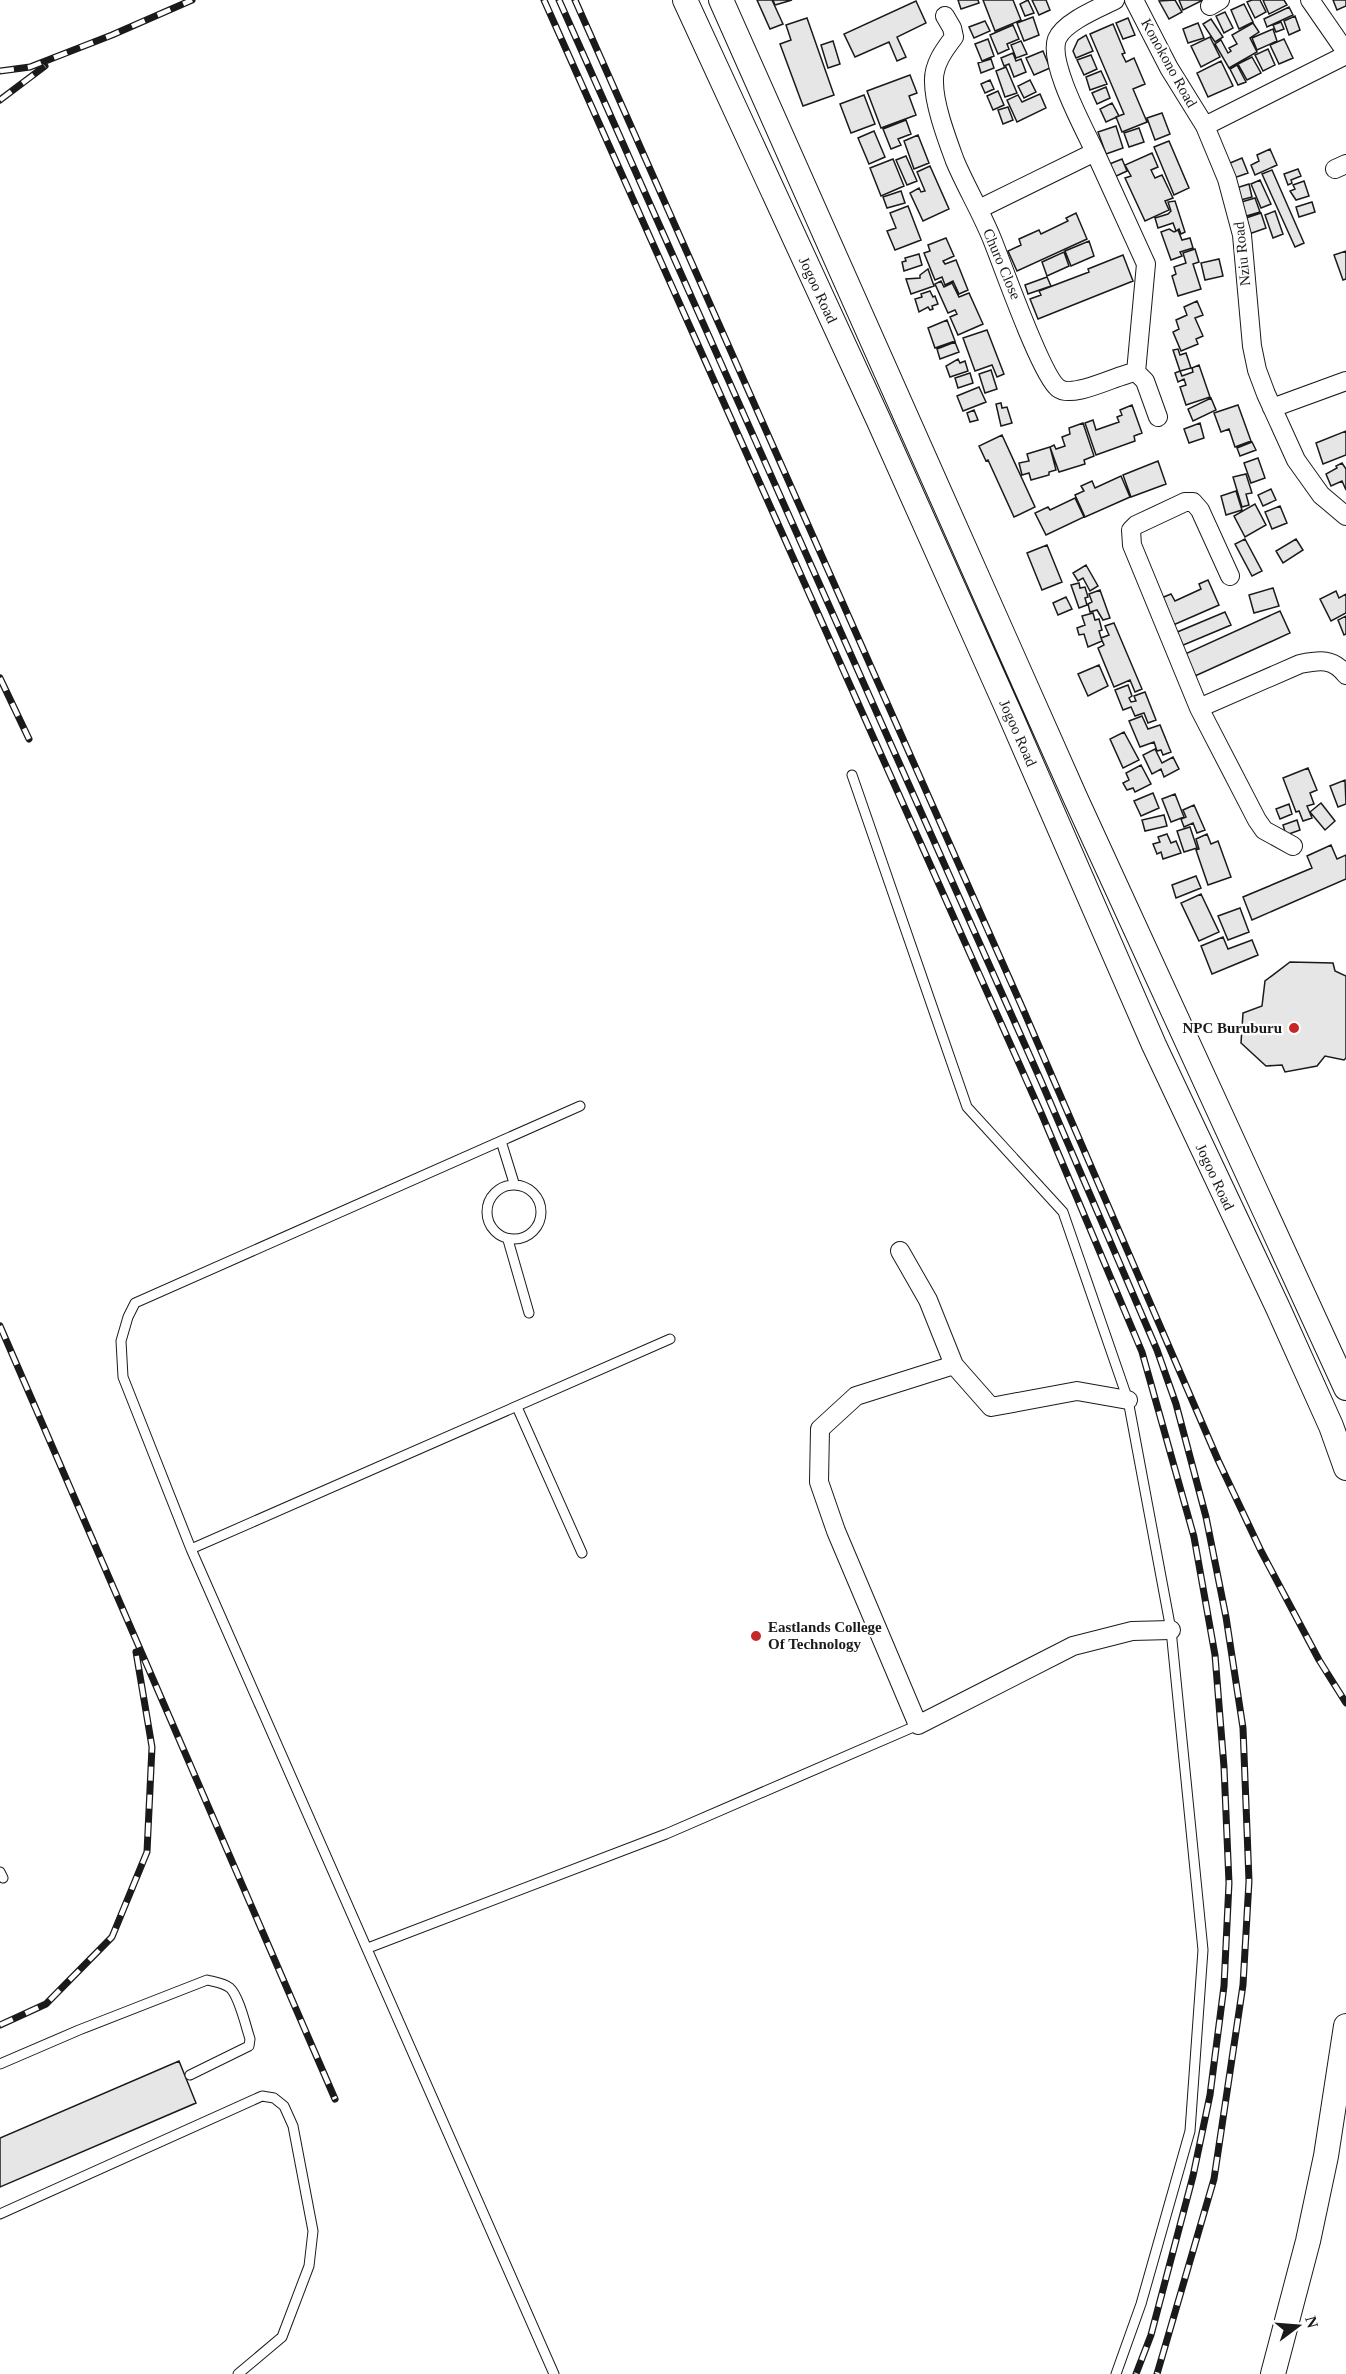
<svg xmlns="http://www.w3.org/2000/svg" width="1346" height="2374" font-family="Georgia,serif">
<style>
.building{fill:#e6e6e6;stroke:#1a1a1a;stroke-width:1.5}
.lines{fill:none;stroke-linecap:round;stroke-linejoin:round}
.lane-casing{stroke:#1a1a1a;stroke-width:11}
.street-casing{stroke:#1a1a1a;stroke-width:20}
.secondary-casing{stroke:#1a1a1a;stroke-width:26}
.lane{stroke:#fff;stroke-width:9}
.street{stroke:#fff;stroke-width:18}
.secondary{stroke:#fff;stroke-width:24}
.rail-casing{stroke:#1a1a1a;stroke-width:7}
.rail{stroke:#fff;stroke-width:4.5;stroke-dasharray:14;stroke-linecap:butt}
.poi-dot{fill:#c62828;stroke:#fff;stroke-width:2}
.labels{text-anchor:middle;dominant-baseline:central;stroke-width:4.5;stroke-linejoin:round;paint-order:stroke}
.street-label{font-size:15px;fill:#1a1a1a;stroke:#fff}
.poi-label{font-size:15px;font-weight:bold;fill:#1a1a1a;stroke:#fff;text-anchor:end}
</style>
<rect width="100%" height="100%" fill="#fff"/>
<path class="building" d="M757 0H772L783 24 770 29Z
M773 0H792L775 5Z
M958 0H978L979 3 961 9Z
M983 0H1013L1021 20 995 31Z
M1028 0 1034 13 1025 16 1020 4Z
M1032 0H1046L1050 10 1039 15Z
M1175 0 1182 12 1169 19 1159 1Z
M1179 0H1203L1183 10Z
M1252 0H1260L1266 12 1255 18 1247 2Z
M1263 0H1284L1287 5 1269 14Z
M1333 0H1346V6L1337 10Z
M916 1 926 23 897 37 906 57 897 61 889 42 855 57 844 34Z
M1244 4 1253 22 1239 29 1231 10Z
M1289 7 1293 15 1267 27 1264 19Z
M1225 12 1233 28 1224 33 1216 16Z
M1295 16 1300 30 1289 35 1284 21Z
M1033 17 1039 35 1024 41 1017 23Z
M807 18 834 95 803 106 780 44 791 40 786 25Z
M1128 18 1135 35 1123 39 1116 23Z
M1211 19 1223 37 1215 42 1203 24Z
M985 21 990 31 974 38 969 27Z
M1281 22 1284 29 1276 32 1273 25Z
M1198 23 1204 38 1188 43 1183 29Z
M1253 23 1259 32 1250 38 1257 52 1229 68 1215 44 1221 40 1228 53 1231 51 1229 48 1237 44 1232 35Z
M1113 24 1125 53 1122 54 1126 62 1134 58 1145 84 1133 89 1147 122 1122 132 1116 117 1124 114 1090 34Z
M1013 25 1019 39 1007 44 1009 49 998 54 990 35Z
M1273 29 1277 41 1257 50 1252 38Z
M1086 35 1093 51 1076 58 1073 51 1078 40Z
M1210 37 1220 57 1201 67 1191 46Z
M988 39 994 56 982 61 975 44Z
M1284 39 1293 58 1279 64 1270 45Z
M833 41 840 64 828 68 821 45Z
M1021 41 1027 54 1016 58 1011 45Z
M1268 49 1275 65 1263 71 1255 55Z
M1043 51 1050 68 1034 75 1026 58Z
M1013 53 1016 61 1021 59 1026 72 1014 77 1009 64 1004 66 1001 58Z
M1091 55 1097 69 1084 75 1077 60Z
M1252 57 1261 73 1247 80 1238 64Z
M991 59 994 68 981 73 978 63Z
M1221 61 1233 86 1208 97 1197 73Z
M1237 65 1246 82 1238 85 1230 69Z
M1006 67 1017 93 1005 97 996 71Z
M1101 71 1107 84 1090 90 1086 77Z
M910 75 917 93 909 96 916 115 881 128 867 91Z
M990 80 994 89 985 93 981 84Z
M1030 80 1036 92 1024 98 1018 86Z
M1106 87 1110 98 1097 104 1092 93Z
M998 91 1004 105 993 110 987 96Z
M1040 94 1046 108 1017 122 1007 100 1018 95 1022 102Z
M864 95 875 124 851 133 840 104Z
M1112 103 1119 116 1106 122 1100 109Z
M1008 107 1013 120 1003 124 998 110Z
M1162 113 1170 134 1155 140 1147 118Z
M906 120 911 134 898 139 901 145 891 149 883 129Z
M1116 126 1123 148 1106 154 1098 132Z
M1139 128 1144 142 1129 147 1124 133Z
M874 131 885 157 869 164 858 138Z
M918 135 929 163 914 169 904 141Z
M1169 141 1189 188 1174 195 1154 147Z
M1270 149 1277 165 1255 175 1251 165 1259 161 1257 155Z
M1152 153 1158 167 1151 170 1155 178 1162 175 1173 198 1165 201 1169 210 1145 221 1125 178 1131 176 1125 165Z
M906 156 917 181 907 185 896 160Z
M1242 158 1248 173 1231 179 1230 163Z
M893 159 904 186 881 196 870 168Z
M1122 159 1127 171 1112 178 1107 165Z
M930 166 949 209 923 221 910 193 919 188 921 192 925 191 917 172Z
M1298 169 1301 176 1291 180 1292 183 1288 185 1284 174Z
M1272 170 1304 243 1295 247 1262 174Z
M1260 180 1271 204 1261 208 1251 184Z
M1304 181 1309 196 1296 200 1290 191 1295 189 1293 185Z
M1249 184 1252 197 1237 201 1233 189Z
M901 191 905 203 887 208 883 197Z
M1255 198 1260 212 1243 217 1238 203Z
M1175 201 1185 232 1181 234 1179 229 1176 231 1173 223 1158 228 1155 218 1168 214 1171 211 1168 202Z
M1312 202 1315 212 1299 217 1296 207Z
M908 206 921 240 895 250 887 231 896 228 890 213Z
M1275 211 1283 234 1273 238 1265 215Z
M1076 213 1087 239 1017 271 1008 251 1021 245 1019 239 1039 230 1041 234 1068 221 1066 218Z
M1261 213 1266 228 1249 234 1243 219Z
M1169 229 1174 232 1178 230 1182 240 1190 238 1193 248 1180 252 1182 256 1171 260 1161 232Z
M946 238 954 256 943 261 945 264 956 260 968 290 959 294 953 281 945 285 942 277 935 280 924 253 930 251 928 245Z
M1089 241 1094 256 1071 266 1065 251Z
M1195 249 1199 262 1193 264 1201 289 1178 296 1172 276 1176 274 1174 267 1186 263 1183 253Z
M1346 251V279L1343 280 1334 255Z
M1064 252 1069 266 1047 276 1042 262Z
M919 254 922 265 904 271 902 262 906 261 905 258Z
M1123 255 1133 281 1038 319 1030 299 1041 295 1039 291 1089 272 1088 269Z
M1219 259 1223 276 1205 280 1201 263Z
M928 269 934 286 911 294 906 279 920 278V275Z
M1047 277 1051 286 1028 294 1025 285Z
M941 281 944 287 952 283 959 297 969 293 983 324 958 335 950 317 957 314 955 310 948 313 935 284Z
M930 291 933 297 935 296 938 304 932 306 933 309 930 310 928 307 919 312 915 299 922 297 921 294Z
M1197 301 1203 315 1195 318 1203 336 1196 339 1198 344 1181 351 1173 332 1179 329 1176 320 1187 315 1184 307Z
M947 320 955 341 935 348 928 328Z
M987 330 1004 374 997 377 992 365 975 371 963 338Z
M955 342 959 352 940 359 937 349Z
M1178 349 1180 355 1186 353 1191 368 1180 371 1173 350Z
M958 359 960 363 965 361 968 371 950 377 946 366Z
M1199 365 1210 397 1186 405 1180 387 1186 385 1184 379 1178 382 1175 373 1180 371 1182 376 1193 372 1192 368Z
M991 370 997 389 985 393 979 374Z
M970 373 973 383 958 388 955 378Z
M979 387 986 402 963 411 957 396Z
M1211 398 1216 410 1193 421 1188 409Z
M1001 403 1002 408 1007 407 1012 423 1001 426 996 404Z
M1132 405 1142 433 1134 436 1135 441 1096 455 1085 423 1093 420 1096 430 1119 422 1117 417 1122 415 1120 410Z
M1238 405 1251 441 1235 447 1229 429 1221 432 1214 413Z
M974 410 978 420 970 422 967 413Z
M1083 423 1094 456 1084 460 1085 464 1059 472 1050 447 1054 445 1056 449 1065 446 1062 437 1070 434 1069 428Z
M1200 423 1204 438 1189 443 1184 429Z
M1346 431V455L1323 464 1316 443Z
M1002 435 1035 507 1014 517 988 460 986 461 979 446Z
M1252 442 1256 450 1240 456 1237 448Z
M1050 447 1056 470 1049 472V475L1031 480 1029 473 1022 475 1019 463 1029 461 1027 454Z
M1258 458 1265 478 1251 483 1244 463Z
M1158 461 1166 484 1131 497 1123 475Z
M1342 463 1346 469V490L1342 481 1331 486 1326 474 1337 468 1336 466Z
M1246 474 1252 493 1246 494 1249 505 1242 507 1233 477Z
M1121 476 1130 497 1085 517 1075 495 1084 491 1081 486 1092 481 1095 488Z
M1271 489 1276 500 1263 506 1258 495Z
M1236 491 1242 510 1226 515 1221 496Z
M1075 498 1084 517 1046 535 1035 513 1048 507 1050 510Z
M1255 504 1266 525 1245 537 1234 516Z
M1280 506 1287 523 1272 529 1265 512Z
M1245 539 1262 571 1252 576 1235 544Z
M1296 539 1303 550 1283 563 1276 551Z
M1047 545 1062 582 1042 590 1027 553Z
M1086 565 1098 586 1090 591 1083 578 1078 581 1073 573Z
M1208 580 1219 605 1171 626 1159 599 1171 594 1175 601 1201 589 1199 584Z
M1079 583 1080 588 1085 587 1088 597 1085 598 1087 605 1079 608 1071 585Z
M1273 588 1279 606 1254 613 1249 595Z
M1100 590 1110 618 1103 620 1097 610 1090 612 1088 604 1092 602 1089 594Z
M1336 591 1339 598 1346 594V613L1331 621 1320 599Z
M1066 597 1072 609 1058 615 1053 603Z
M1280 611 1290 633 1195 676 1185 654Z
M1225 612 1231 625 1181 646 1175 633Z
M1093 613 1095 620 1099 619 1102 630 1099 631 1102 641 1088 647 1084 634 1079 635 1077 628 1085 625 1082 616Z
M1346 616V634L1344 635 1338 620Z
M1114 623 1142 689 1135 692 1130 680 1114 687 1098 648 1104 645 1101 638 1109 635 1105 626Z
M1099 665 1108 686 1088 696 1078 674Z
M1128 685 1132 696 1129 698 1131 702 1136 701 1134 696 1145 692 1156 720 1148 723 1144 713 1135 716 1131 707 1123 710 1115 690Z
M1142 716 1148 729 1160 725 1171 752 1163 755 1161 750 1157 751 1154 742 1140 747 1129 721Z
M1124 732 1139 760 1123 768 1110 739Z
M1155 749 1162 763 1173 757 1179 769 1164 777 1161 769 1152 774 1143 755Z
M1141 765 1151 784 1135 792 1133 788 1127 790 1123 783 1129 780 1126 773Z
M1308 768 1317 790 1310 793 1314 804 1307 806 1312 818 1303 821 1299 811 1296 812 1283 778Z
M1345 780 1346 804 1338 807 1330 786Z
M1153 793 1159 808 1141 816 1134 801Z
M1175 794 1184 817 1171 822 1162 799Z
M1321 803 1335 821 1325 830 1310 812Z
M1289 804 1292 814 1280 819 1276 809Z
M1194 805 1205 830 1197 833 1193 823 1184 827 1181 819 1186 817 1183 810Z
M1164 815 1167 826 1145 831 1142 820Z
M1297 820 1300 830 1286 835 1283 825Z
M1190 827 1197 848 1184 852 1177 831Z
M1167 834 1171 843 1176 841 1181 853 1163 859 1161 852 1157 854 1153 844 1160 842 1158 837Z
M1207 834 1211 844 1218 841 1231 877 1208 885 1196 850 1199 849 1196 839Z
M1331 845 1337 859 1346 855V879L1252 920 1243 897 1312 868 1307 856Z
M1196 876 1201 888 1176 898 1172 885Z
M1201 894 1219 932 1199 941 1181 903Z
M1240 908 1249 932 1228 940 1218 916Z
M1223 937 1228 949 1252 940 1258 955 1212 974 1201 946Z
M1290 962 1333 963 1335 971 1346 976V1058L1344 1060 1325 1056 1317 1066 1285 1072 1282 1065 1266 1066 1241 1043 1243 1013 1262 1006 1265 981Z
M179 2061 196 2103 0 2187V2138Z"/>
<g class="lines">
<defs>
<path id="lane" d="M852 775 967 1107 1063 1212 1128 1400 1171 1630 1203 1950 1190 2131 1141 2304 1116 2374
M501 1141 514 1183
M487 1212a27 27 0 1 1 54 0a27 27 0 1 1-54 0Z
M508 1240 529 1313
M517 1407 582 1553
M191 1549 670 1339
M0 1872 3 1878
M368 1948 666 1834 918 1725
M0 2064 79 2030 207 1980C215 1982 224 1983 230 1988 239 1996 246 2027 250 2039L249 2046 190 2075
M0 2214 262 2096 274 2098 284 2106 293 2126 313 2231 309 2266 282 2337 238 2374
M554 2374 191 1549 123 1377 121 1341 128 1317 135 1303 580 1106"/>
<path id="street" d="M1134 0 1169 68 1205 126 1227 179 1242 235 1252 346 1257 370 1266 394 1296 460 1321 495 1346 516
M1310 0 1346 52
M1210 6 1220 0
M945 16 952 28 954 37C944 50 933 65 934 82 934 105 947 139 955 161 966 187 981 212 992 239 1003 266 1041 375 1058 388 1073 400 1118 374 1136 372L1145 381 1158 417
M1205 126 1346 55
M1095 152 1146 264 1136 372
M1335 169 1346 164
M979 209 1095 152C1084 128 1048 63 1057 39 1064 22 1099 8 1115 0
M1272 408 1346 381
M1230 576 1200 510 1193 502H1185L1136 525 1131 530 1132 545 1199 708 1257 820 1264 830 1293 846
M1199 708 1300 664C1320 660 1333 658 1346 675
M900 1251 928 1300 954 1365 991 1407 1077 1391 1128 1400
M954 1365 856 1396 820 1429 819 1482 836 1531 918 1725 1073 1646 1132 1631 1171 1630"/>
<path id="secondary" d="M685 0 878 419 1008 710 1154 1045 1278 1308 1331 1426 1346 1468
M721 0 1075 797 1346 1388
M1273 2374 1308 2241 1326 2156 1346 2026"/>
</defs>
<use href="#lane" class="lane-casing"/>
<use href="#street" class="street-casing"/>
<use href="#secondary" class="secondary-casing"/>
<use href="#lane" class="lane"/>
<use href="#street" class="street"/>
<use href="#secondary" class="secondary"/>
<defs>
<path id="rail" d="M544 0 1042 1115 1142 1352 1194 1537 1215 1655 1224 1767 1229 1883 1224 1986 1210 2095 1193 2176 1151 2335 1136 2374
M559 0 1041 1081 1157 1350 1176 1404 1206 1517 1226 1617 1243 1728 1249 1881 1243 1985 1214 2179 1157 2374
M575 0 1026 1016 1218 1460 1261 1551 1319 1660 1346 1703
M0 71 30 67 112 35 192 0
M0 100 45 66
M0 678 29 739
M0 1326 335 2099
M0 2025 46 2004 112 1937 147 1852 152 1747 136 1652"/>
</defs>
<use href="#rail" class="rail-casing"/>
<use href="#rail" class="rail"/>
</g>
<g class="poi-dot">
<circle cx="1294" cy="1028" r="6"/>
<circle cx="756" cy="1636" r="6"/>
</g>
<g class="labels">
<g class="street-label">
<text transform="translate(1169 63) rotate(61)">Konokono Road</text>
<text transform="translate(1242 254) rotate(-96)">Nziu Road</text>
<text transform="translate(1002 264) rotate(67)">Churo Close</text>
<text transform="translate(818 290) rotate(65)">Jogoo Road</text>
<text transform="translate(1018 733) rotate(66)">Jogoo Road</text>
<text transform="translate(1215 1177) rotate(65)">Jogoo Road</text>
</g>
<g class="poi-label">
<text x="1282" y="1028">NPC Buruburu</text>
<text x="768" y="1627" text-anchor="start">Eastlands College<tspan x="768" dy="17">Of Technology</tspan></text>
</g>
</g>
<g transform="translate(1298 2326) rotate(74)" stroke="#ffffff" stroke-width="4.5" paint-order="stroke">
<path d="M0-4.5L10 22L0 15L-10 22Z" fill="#1a1a1a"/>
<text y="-9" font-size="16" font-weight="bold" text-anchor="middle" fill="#1a1a1a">N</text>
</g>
</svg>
